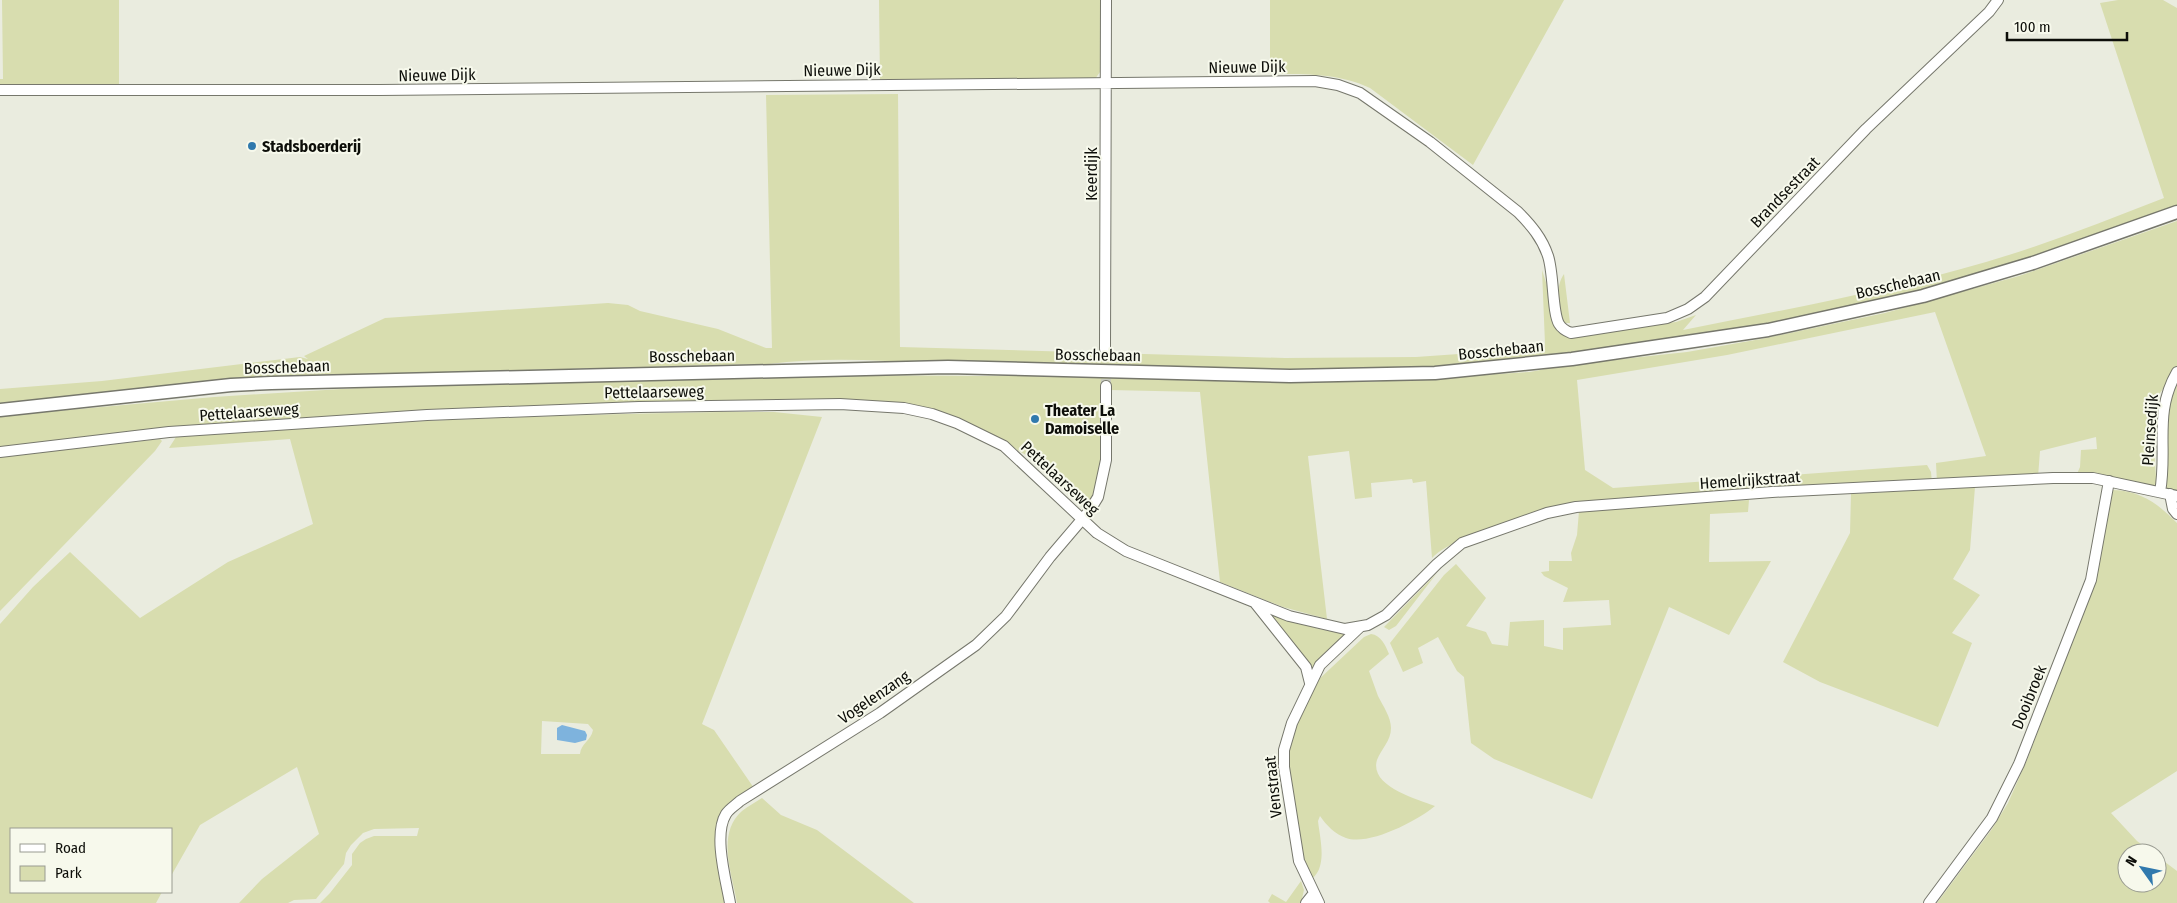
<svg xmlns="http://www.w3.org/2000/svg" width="2177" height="903" font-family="'Fira Sans Condensed',sans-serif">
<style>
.green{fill:#d8ddaf;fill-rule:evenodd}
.water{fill:#7eb3dd}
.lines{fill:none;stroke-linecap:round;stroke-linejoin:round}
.minor-tunnel{stroke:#c9cbbf;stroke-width:10;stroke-dasharray:10 5;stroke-linecap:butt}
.minor-casing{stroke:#76776c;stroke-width:12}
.major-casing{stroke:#76776c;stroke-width:15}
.minor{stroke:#fff;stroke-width:10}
.major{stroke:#fff;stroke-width:12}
.poi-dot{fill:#3079ad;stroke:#f7f9ec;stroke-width:2}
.labels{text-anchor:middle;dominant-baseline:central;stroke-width:4;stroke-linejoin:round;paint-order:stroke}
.street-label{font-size:16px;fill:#0d0e09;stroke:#f7f9ec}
.poi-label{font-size:16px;font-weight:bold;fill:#0d0e09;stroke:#f7f9ec;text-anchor:start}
</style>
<rect width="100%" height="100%" fill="#eaecdf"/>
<path class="green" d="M2 0H119V91L0 90V79H3Z
M879 0H1102L1100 72 1095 79 880 82Z
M1270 0H1564L1473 165 1370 88C1338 73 1305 74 1270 74Z
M2118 0H2163L2177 8V209L2010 268 1821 317 1512 364 1366 371 933 364C879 360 823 357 769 364L445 372 296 380 0 405V389L102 381 300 357 308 359 304 356 385 318 608 303 628 305 640 311 718 329 766 348H772L766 95 898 94 900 347 1285 358 1416 357 1543 348 1545 344 1542 270 1553 304 1570 335 1676 322 1696 315 1683 330C1785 310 1886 291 1986 262 2047 244 2105 221 2164 198L2100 3Z
M2177 221V370L2160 393 2155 408 2153 434 2157 491 2076 476 2080 467 2081 450 2097 449 2096 437 2040 451 2038 477 1937 483 1936 463 1986 456 1935 312 1727 355 1577 380 1585 470 1613 488 1927 465 1931 472 1932 483 1584 503 1580 501C1546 512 1454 534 1432 558L1426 481 1413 483 1412 479 1371 483 1372 497 1355 499 1349 451 1308 456 1327 619 1283 607 1220 582 1200 392 1110 390V379H1101V461L1099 479 1089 505 1082 507 1026 455 980 429 903 406 680 403 0 448V416L214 397 373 387 836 375 981 376 1085 374 1271 382H1367L1530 372 1566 365 1687 352 1761 339 1885 313 2019 276Z
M1564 274 1570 323H1562C1559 307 1554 289 1564 274Z
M2177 383V494H2163V409Z
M722 412H774L822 417 702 724 714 730 756 791 741 802 720 826 727 903H320L330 893 352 865V854L360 843 366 839 374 836H417L419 828 374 829 363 833 351 845 346 853 344 864 316 899 294 900 288 903H239L262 879 319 834 297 767 200 825 171 876V829H11V892H162L156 903H0V624L33 587 70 552 140 618 228 562 313 524 290 439 169 448 176 437C233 428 292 428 350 425 474 418 598 414 722 412ZM542 721 588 724 593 730C591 741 581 743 580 754H541Z
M160 439 162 441 155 451 0 611V457Z
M1975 487 1970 550 1953 579 1980 595 1952 633 1972 643 1938 727 1820 682 1783 662 1850 533 1851 494Z
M2113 490C2142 491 2158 504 2177 523V771L2111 813 2137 841 2153 853H2127V883H2157V856L2177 871V903H1937L1992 829 2008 803 2027 760 2088 599 2110 491Z
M1749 500 1748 512 1710 514 1709 562 1771 561 1729 635 1669 607 1592 799 1494 759 1471 743 1464 677 1457 671 1438 637 1418 648 1423 663 1403 672 1390 643 1444 575 1456 564 1486 598 1466 626 1486 632 1492 644 1508 646 1510 622 1544 620V646L1563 650V628L1611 625 1609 600 1563 602 1568 588 1544 576 1541 572 1549 571V561H1572L1571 553 1577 535 1579 511Z
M1437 573 1396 626 1389 630 1384 627Z
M1268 611 1302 624 1323 630 1348 632 1311 674Z
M1371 634C1381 635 1386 646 1389 654L1369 671C1372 679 1375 688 1378 696 1383 706 1391 717 1391 728 1391 741 1381 749 1377 760 1369 786 1416 799 1435 806 1417 821 1369 846 1346 838 1335 834 1326 825 1320 816L1318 821C1320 839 1329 871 1308 881L1301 862 1286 767 1289 735 1316 682 1364 637Z
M762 798 781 815 817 830 914 903H737C732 874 716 834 742 811 748 806 756 802 762 798Z
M1301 881 1304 890 1301 903H1270L1268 901 1272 894 1286 902Z"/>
<path class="water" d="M562 725 585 731 587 735 586 740 575 743 557 740V728Z"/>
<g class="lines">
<path class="minor-tunnel" d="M1105 349 1106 386"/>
<defs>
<path id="minor" d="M0 90H380L1315 81 1338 85 1360 93 1430 142 1518 212C1531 225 1542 238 1548 256 1554 274 1552 312 1559 324 1562 329 1566 331 1571 333L1667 318 1688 309 1705 297 1866 129 1989 12 1998 0
M1105 349 1106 0
M0 452 169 432 427 415 639 407 840 404 904 408 932 414 957 423 1004 446 1097 533 1126 551 1289 616 1345 629 1368 625 1386 615 1437 564 1462 543 1547 513 1576 507 1772 492 2053 478H2093L2177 496
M2160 492C2168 449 2153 413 2177 372
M2170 494 2173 509 2177 514
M1255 603 1306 667 1310 683
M730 903C726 880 713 835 726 814 729 809 736 805 740 801L880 713 976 645 1006 616 1050 557 1090 510 1098 497 1106 460V386
M1306 903 1314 893
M1319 903 1299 861 1284 767V750L1292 723 1320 665 1360 627
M1929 903 1992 818 2019 764 2091 580 2109 481"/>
<path id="major" d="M0 410 231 385 271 383 948 367 1290 376 1435 373 1572 359 1768 330 1923 296 2033 263 2177 212"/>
</defs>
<use href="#minor" class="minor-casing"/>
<use href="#major" class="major-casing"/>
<use href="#minor" class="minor"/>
<use href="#major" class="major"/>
</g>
<g class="poi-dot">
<circle cx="252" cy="146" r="5"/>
<circle cx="1035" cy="419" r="5"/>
</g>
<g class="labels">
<g class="street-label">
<text transform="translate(1247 67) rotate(-1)">Nieuwe Dijk</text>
<text transform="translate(842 70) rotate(-1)">Nieuwe Dijk</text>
<text transform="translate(437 75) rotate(-1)">Nieuwe Dijk</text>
<text transform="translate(1091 174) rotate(-90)">Keerdijk</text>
<text transform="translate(1785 192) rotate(-46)">Brandsestraat</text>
<text transform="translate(1898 284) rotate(-13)">Bosschebaan</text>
<text transform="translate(1501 350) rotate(-6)">Bosschebaan</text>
<text transform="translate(1098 355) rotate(1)">Bosschebaan</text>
<text transform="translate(692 356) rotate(-1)">Bosschebaan</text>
<text transform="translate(287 367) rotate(-2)">Bosschebaan</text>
<text transform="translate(654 392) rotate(-1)">Pettelaarseweg</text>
<text transform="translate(249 412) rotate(-4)">Pettelaarseweg</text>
<text transform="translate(2150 430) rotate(-86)">Pleinsedijk</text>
<text transform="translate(1060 478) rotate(43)">Pettelaarseweg</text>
<text transform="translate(1750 480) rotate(-4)">Hemelrijkstraat</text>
<text transform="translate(874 697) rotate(-34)">Vogelenzang</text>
<text transform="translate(2029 697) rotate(-68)">Dooibroek</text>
<text transform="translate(1273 787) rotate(-96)">Venstraat</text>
</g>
<g class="poi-label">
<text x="262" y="146">Stadsboerderij</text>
<text x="1045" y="410">Theater La<tspan x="1045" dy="18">Damoiselle</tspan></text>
</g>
</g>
<rect x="10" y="828" width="162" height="65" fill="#f7f9ec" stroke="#999b91"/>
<rect x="20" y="844" width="25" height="8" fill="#ffffff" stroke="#999b91"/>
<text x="55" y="853" font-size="15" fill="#0d0e09">Road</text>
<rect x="20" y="866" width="25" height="15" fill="#d8ddaf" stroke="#999b91"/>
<text x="55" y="878" font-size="15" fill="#0d0e09">Park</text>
<g transform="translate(2142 868) rotate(303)"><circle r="24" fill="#f7f9ec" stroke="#999b91"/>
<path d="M0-4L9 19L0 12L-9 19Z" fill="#3079ad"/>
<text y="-8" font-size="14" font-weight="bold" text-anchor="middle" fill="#0d0e09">N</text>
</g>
<path d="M2007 32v8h120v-8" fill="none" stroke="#0d0e09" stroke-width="2.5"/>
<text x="2014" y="32" font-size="15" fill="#0d0e09" stroke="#f7f9ec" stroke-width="4" paint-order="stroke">100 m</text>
</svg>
